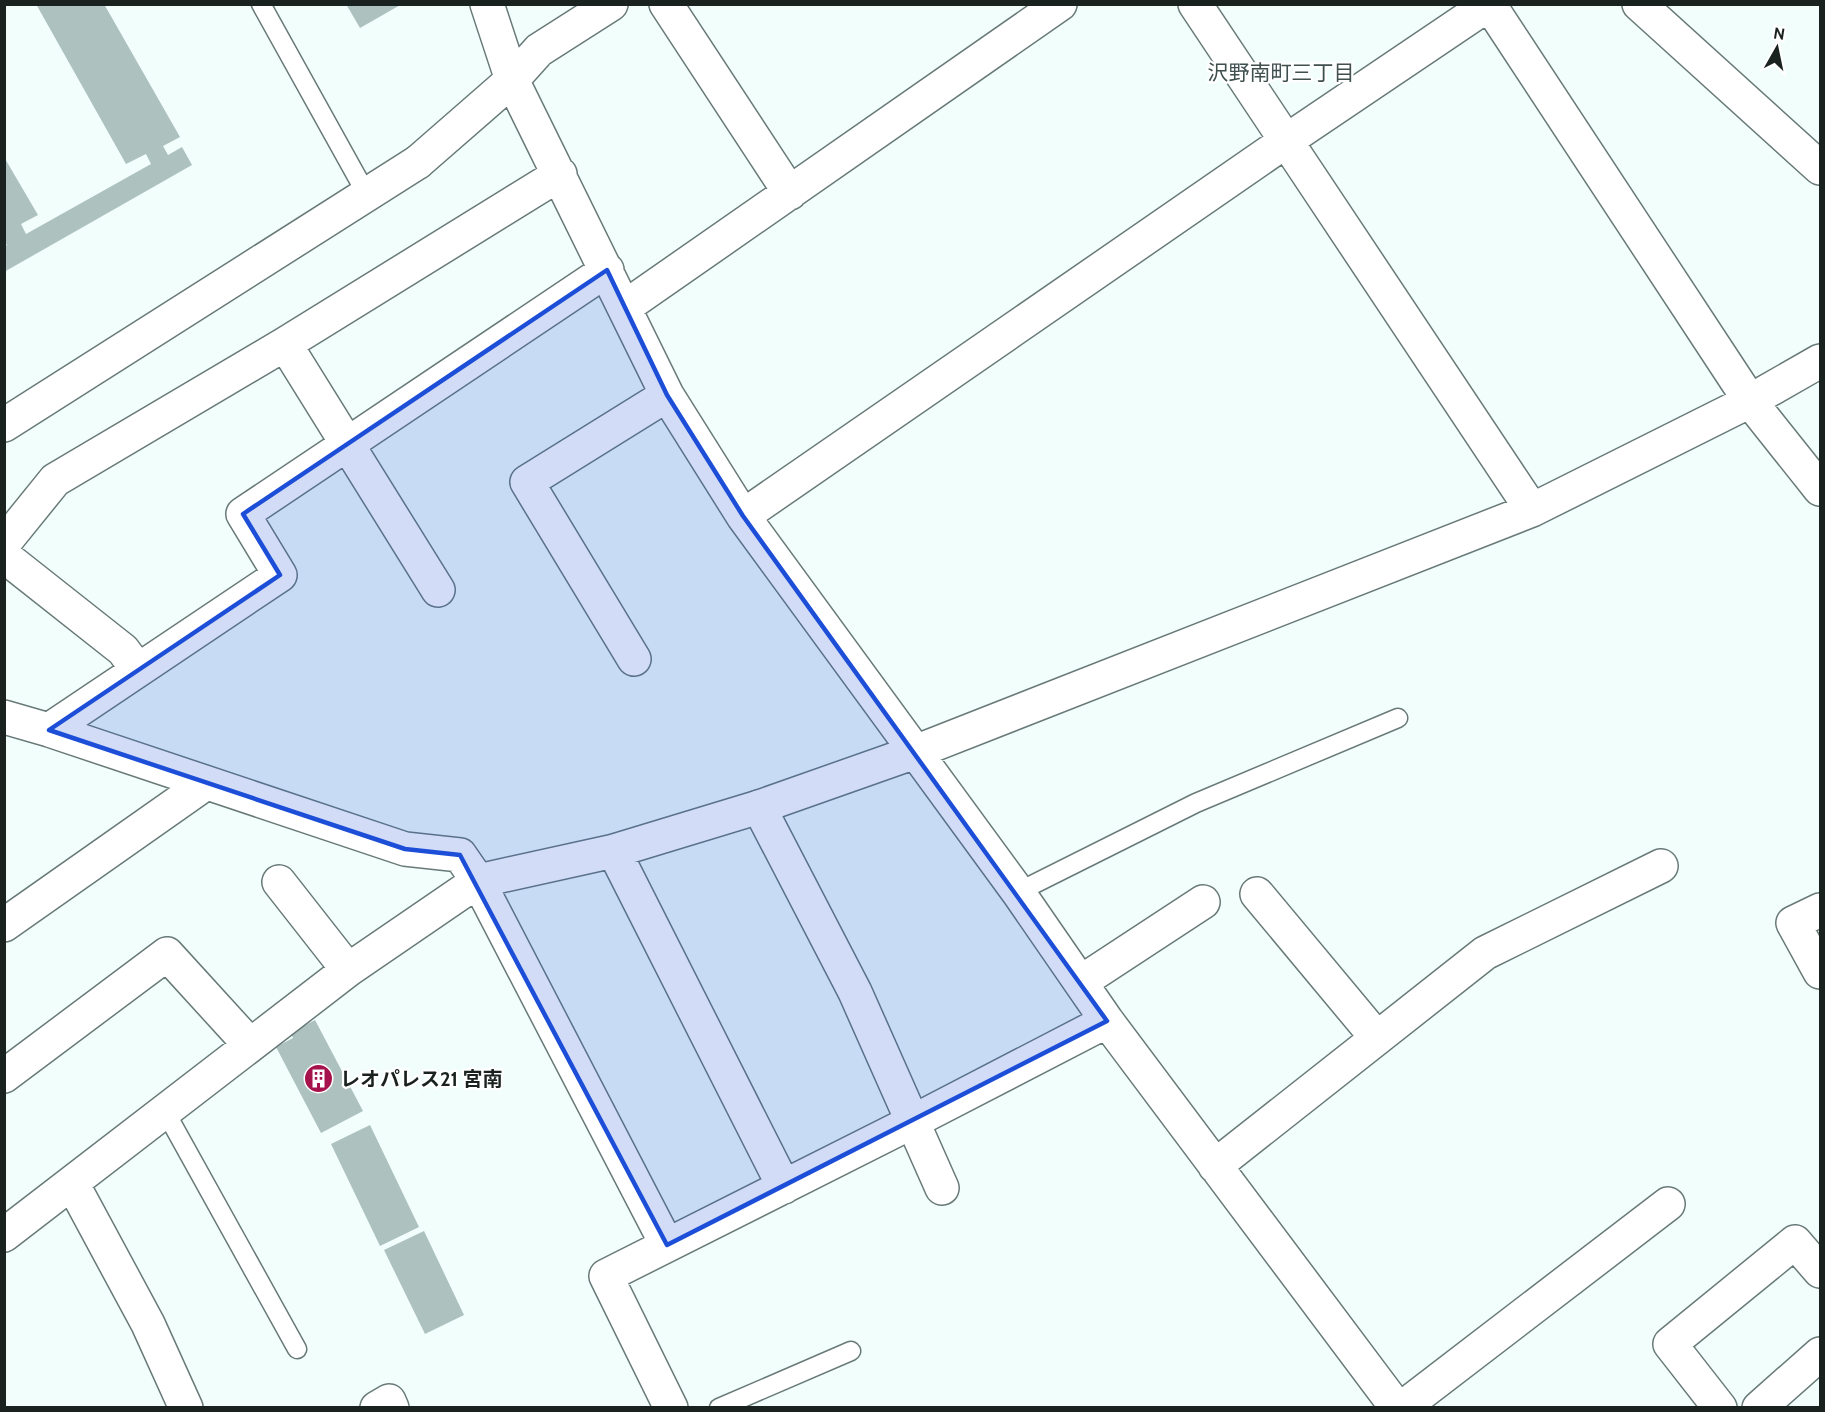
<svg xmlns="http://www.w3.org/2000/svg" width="1825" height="1412" font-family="Cabin,'Noto Sans JP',sans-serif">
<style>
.building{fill:#adc1be}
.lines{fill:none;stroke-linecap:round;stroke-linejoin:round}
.service-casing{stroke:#687a78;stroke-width:21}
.minor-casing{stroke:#687a78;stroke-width:36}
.tertiary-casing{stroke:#687a78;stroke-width:36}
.service{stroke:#fff;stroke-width:18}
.minor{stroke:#fff;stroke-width:33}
.tertiary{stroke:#fff;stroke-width:33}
.marked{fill:#1d4ed8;fill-opacity:0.2;stroke:#1d4ed8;stroke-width:4.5;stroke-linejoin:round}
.labels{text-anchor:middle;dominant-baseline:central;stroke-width:4.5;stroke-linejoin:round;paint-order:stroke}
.poi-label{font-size:20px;font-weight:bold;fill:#1a2220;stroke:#fff;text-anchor:start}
.neighbourhood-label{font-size:21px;fill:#3f504e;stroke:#fff}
</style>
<rect width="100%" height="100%" fill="#f2fefc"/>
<path class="building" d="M36 4H104L180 137 163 146 168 155 182 147 192 165 4 272V247L7 245 4 241V157L38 215 21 224 26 234 151 164 146 154 126 164Z
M346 4H402L360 28Z
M315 1020 363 1111 321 1133 276 1047 293 1038 291 1033Z
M370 1125 419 1227 380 1246 331 1144Z
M424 1231 464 1315 425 1334 384 1250Z"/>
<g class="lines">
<defs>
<path id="service" d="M261 4 367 195
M1018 892 1196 803 1398 718
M165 1111 297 1349
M719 1408 851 1351"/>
<path id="minor" d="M487 4 512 80 667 395 743 516 1018 892 1107 1021 1397 1408
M666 4 790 193
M1195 4 1532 510
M1489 4 1750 401 1820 489
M1639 4 1820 168
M418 162 512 80 539 50 611 4
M625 307 1060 4
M285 344 438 590
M743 516 1286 141 1489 4
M4 543 55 480 285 344 560 174
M4 556 123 650 138 670
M634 659 527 482 667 395
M4 717 49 730 405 849 460 855 478 881 667 1245
M49 730 280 575 243 514 607 270
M614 851 784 1187
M279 882 348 970
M1257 894 1377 1038
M1820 910 1793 923 1820 972
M4 925 206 783
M1081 982 1203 902
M4 1076 167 954 250 1045
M1215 1166 1485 953 1661 866
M72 1183 148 1324 186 1408
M4 1235 348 970 478 881 614 851 759 807 915 752 1532 510 1750 401 1820 361
M377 1408 389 1401 392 1408
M671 1408 606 1276 914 1121 1107 1021
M1402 1408 1668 1204
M1720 1408 1670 1344 1795 1242 1820 1271
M1759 1408 1820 1354"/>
<path id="tertiary" d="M4 425 418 162
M759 807 855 992 942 1188"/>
</defs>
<use href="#service" class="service-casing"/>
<use href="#minor" class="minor-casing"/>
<use href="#tertiary" class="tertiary-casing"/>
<use href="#service" class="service"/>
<use href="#minor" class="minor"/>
<use href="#tertiary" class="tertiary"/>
</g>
<path class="marked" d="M607 270 667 395 743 516 1107 1021 667 1245 460 855 405 849 49 730 280 575 243 514Z"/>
<defs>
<symbol id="building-disc" viewBox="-11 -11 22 22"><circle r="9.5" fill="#a6124c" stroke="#fff"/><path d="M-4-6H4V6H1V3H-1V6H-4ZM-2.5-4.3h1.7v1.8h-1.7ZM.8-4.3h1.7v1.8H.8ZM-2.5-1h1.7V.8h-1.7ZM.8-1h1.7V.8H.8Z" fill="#fff"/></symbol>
</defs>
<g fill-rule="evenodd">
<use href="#building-disc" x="302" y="1062" width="33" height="33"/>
</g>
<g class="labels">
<g class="poi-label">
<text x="340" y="1079">レオパレス21 宮南</text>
</g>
<g class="neighbourhood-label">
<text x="1281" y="72">沢野南町三丁目</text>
</g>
</g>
<rect width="1825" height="1412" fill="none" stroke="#1a2220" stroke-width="12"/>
<g transform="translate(1777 48) rotate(9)" stroke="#ffffff" stroke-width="4.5" paint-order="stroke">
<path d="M0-4.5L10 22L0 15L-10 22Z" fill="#1a2220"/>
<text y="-9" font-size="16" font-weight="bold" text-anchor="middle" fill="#1a2220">N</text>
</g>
</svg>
